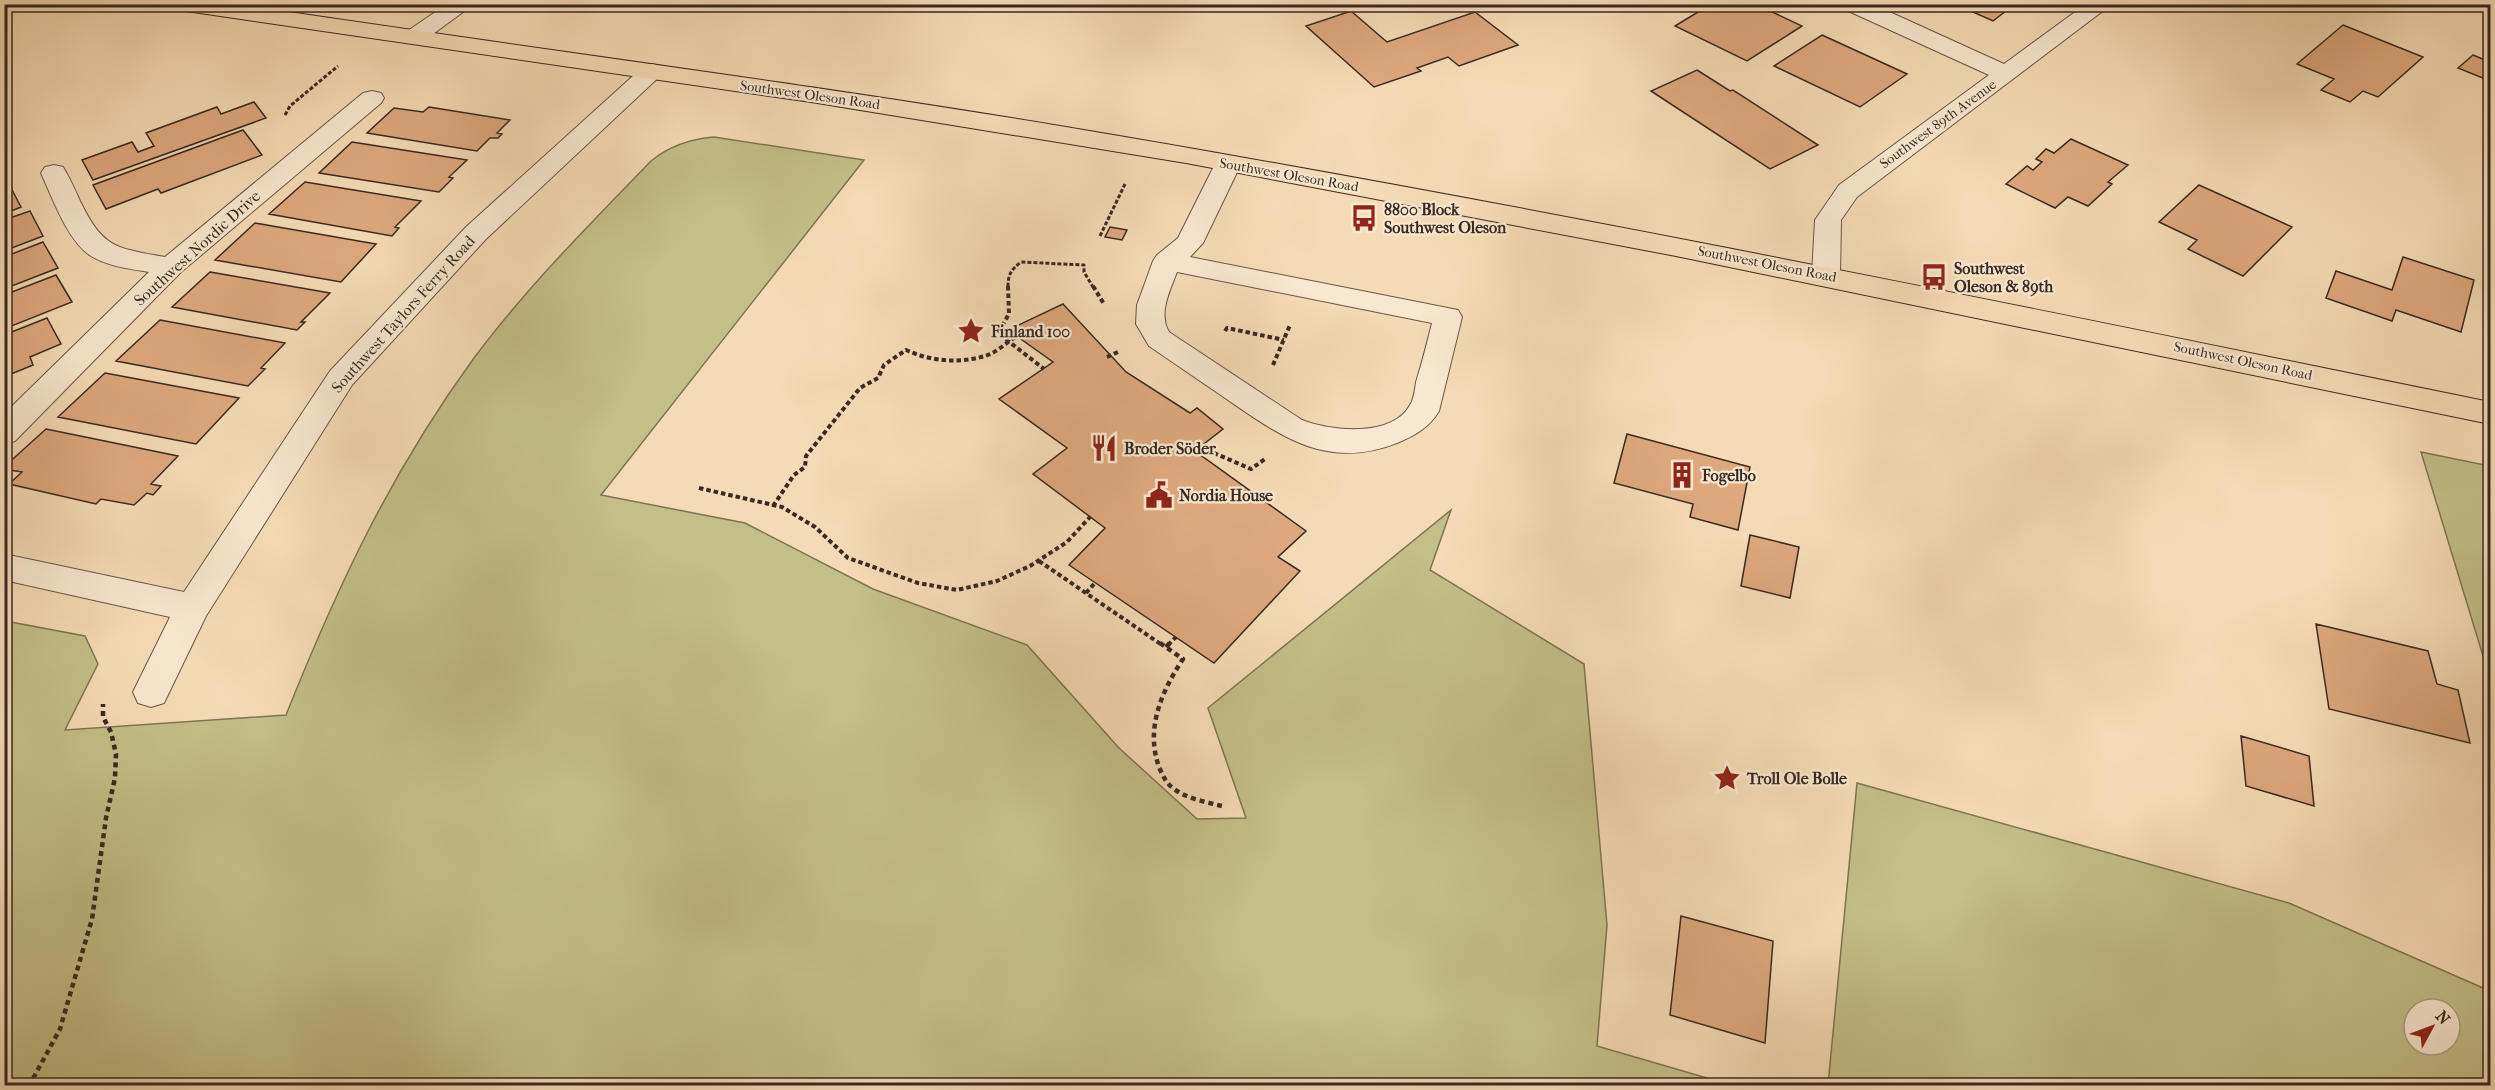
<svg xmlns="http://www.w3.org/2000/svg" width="2495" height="1090" font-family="'IM FELL French Canon',serif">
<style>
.green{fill:#c4be88;stroke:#7e7455;stroke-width:1.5;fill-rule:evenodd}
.building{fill:#dea87e;stroke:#382922;stroke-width:1.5}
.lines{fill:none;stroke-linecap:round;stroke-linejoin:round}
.minor-casing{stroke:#675647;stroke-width:2}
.major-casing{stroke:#382922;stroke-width:2}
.path-far2{stroke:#382922;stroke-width:3;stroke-dasharray:4 2;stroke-linecap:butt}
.path-far1{stroke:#382922;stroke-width:4;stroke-dasharray:4.5 3;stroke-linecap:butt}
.path{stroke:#382922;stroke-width:4.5;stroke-dasharray:5 4;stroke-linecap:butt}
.minor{fill:#f8e8cf;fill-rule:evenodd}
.major{fill:#f5dbb5;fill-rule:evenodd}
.labels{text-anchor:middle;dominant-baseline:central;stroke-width:4.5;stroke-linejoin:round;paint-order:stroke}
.far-street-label{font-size:14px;fill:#382922;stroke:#f8e8cf}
.poi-label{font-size:16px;font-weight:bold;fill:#382922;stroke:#f8e8cf;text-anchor:start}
.street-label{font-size:16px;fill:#382922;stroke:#f8e8cf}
</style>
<rect width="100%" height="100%" fill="#f5dbb5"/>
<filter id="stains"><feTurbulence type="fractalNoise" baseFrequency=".00333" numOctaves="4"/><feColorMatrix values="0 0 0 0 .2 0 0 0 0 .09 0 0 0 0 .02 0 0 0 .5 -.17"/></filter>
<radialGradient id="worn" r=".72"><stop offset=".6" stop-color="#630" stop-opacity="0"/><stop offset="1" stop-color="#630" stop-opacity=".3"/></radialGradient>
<path class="green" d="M714 137 864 160 601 495 745 523 873 589 1027 645 1119 748 1197 819 1246 818 1208 708 1451 510 1430 570 1584 664 1607 925 1597 1046 1731 1085H5V621L85 636 98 664 65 730 286 715C338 585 391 472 474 358 527 287 589 225 651 161 669 146 691 139 714 137Z
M2421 452 2490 466V679Z
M1857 783 2289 903 2490 991V1085H1828ZM2414 1009H2450V1045H2414Z"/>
<path class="building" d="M1711 4H1755L1802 26 1747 61 1675 26Z
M1955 4H2015L1993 21Z
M1351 11 1387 42 1475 12 1518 45 1459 66 1448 57 1417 68 1421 71 1374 87 1306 26Z
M2343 25 2423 57 2378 97 2363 91 2350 102 2321 90 2334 79 2297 64Z
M1822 35 1907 74 1860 107 1774 66Z
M2473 55 2490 62V81L2458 68Z
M1697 70 1730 91 1733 90 1818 145 1770 169 1651 91Z
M254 102 266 118 93 180 82 160 132 142 138 152 154 146 146 133 217 107 221 114Z
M429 107 510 120 497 133 502 134 498 138H490L477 151 367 133 394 108 423 112Z
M243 130 262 155 161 193 158 189 106 209 93 185Z
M2071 139 2128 165 2108 182 2112 184 2088 206 2068 197 2055 208 2006 184 2027 166 2033 170 2042 162 2036 159 2046 149 2054 153Z
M352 142 467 160 449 177 453 178 439 192 319 173Z
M305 182 421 201 395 227 399 228 392 236 269 214Z
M2199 185 2292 227 2243 276 2188 249 2197 240 2159 222Z
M10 186 21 207 4 214V188Z
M30 211 43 236 4 251V220Z
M255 223 376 244 341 282 215 260Z
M1110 227 1127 230 1122 240 1105 237Z
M43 242 58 268 4 289V257Z
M2403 257 2474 280 2461 332 2396 310 2392 321 2326 298 2336 271 2392 290Z
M210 272 330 293 301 322H305L297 330 172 307Z
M56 275 72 302 4 329V295Z
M1063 304 1126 372 1190 413 1197 408 1223 429 1195 451 1306 531 1278 557 1300 571 1214 663 1069 565 1105 528 1033 474 1067 448 999 399 1053 362 1008 330Z
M47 318 61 344 30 357 33 365 4 377V335Z
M160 320 285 343 261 368 265 369 248 386 116 361Z
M105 373 239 398 196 444 58 417Z
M46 429 178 456 151 484 161 486 153 495 147 493 134 505 101 499 96 504 9 484 22 472 4 469V467Z
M1627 434 1750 467 1738 530 1690 517 1693 504 1614 483Z
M1750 535 1799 547 1790 598 1741 586Z
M2316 624 2428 651 2437 684 2458 690 2470 743 2329 709Z
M2241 736 2309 756 2314 806 2246 786Z
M1681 916 1773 941 1765 1043 1670 1015Z"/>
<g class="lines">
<defs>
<path id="minor" d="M447 4H474L422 42 414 44 406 42 402 37 406 32Z
M1841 4H1872L2004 64 2086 4H2112L1857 197 1841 220 1840 275 1836 281 1826 284 1816 281 1812 275 1815 220 1839 185 1989 75 1844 9Z
M652 64 660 66 664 71 660 76 486 239 352 385 206 616 164 703 151 707 138 703 133 692 170 617 4 580V554L184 592 330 371 466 227 644 66Z
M372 91 381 93 384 98 381 103 180 273 15 441 4 444V414L149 272C130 269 107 266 91 256 68 242 52 197 41 173L45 167 54 165 63 167C70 178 75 190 80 201 103 248 115 248 165 257L363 93Z
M1228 156 1237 159 1241 164 1203 243 1190 257 1458 310 1462 317 1439 411C1429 428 1414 436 1397 443 1328 470 1283 438 1228 400 1202 382 1175 364 1149 346L1136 324 1137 305 1153 261 1157 255 1178 238 1215 164 1219 159ZM1177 272 1432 323C1427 343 1422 363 1416 382 1415 389 1414 399 1410 405 1392 438 1330 431 1302 420L1169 332C1158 313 1170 291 1177 272Z"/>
<path id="major" d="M175 4H235C512 46 790 81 1066 127 1543 207 2016 305 2490 402V424L1676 256 1186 163 811 102 186 11 178 9Z"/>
</defs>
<use href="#minor" class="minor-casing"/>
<use href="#major" class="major-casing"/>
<path class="path-far2" d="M285 115 290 106 338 66
M1100 236 1125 184
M1008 287C1008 274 1011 270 1021 262L1084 265V272L1093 287"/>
<path class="path-far1" d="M1008 286 1009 314 998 333 1044 369
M1093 286 1104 304
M1225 331 1227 328 1284 340
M1107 357 1118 352
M1273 365 1290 325
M1200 447 1251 469 1265 459
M699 488 782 507 815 527 848 558 918 583 957 590 997 581 1030 566 1067 542 1090 517
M773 506 794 475 805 467 806 456 860 388 878 378 884 365 906 350C930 361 958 364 985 356 996 353 1007 342 1017 336
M1039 561 1162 645
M1086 593 1095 583
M1168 645 1176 637"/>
<path class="path" d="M1160 643 1183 659C1162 691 1145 728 1159 767 1163 776 1166 783 1174 789 1188 799 1206 802 1222 806
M1166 647 1170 643
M29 1086 60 1029 92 919 106 818 115 778 116 754 111 732 103 717V704"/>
<use href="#minor" class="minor"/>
<use href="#major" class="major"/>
</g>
<defs>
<symbol id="bus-bare" viewBox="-9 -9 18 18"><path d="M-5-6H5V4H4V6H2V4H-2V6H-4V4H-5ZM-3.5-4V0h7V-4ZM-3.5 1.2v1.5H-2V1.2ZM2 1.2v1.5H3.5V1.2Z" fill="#8f2418" stroke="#f8e8cf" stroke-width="2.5" paint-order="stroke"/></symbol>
<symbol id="sight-bare" viewBox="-9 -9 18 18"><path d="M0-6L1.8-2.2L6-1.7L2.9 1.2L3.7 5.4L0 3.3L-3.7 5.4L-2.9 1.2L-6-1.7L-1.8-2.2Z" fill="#8f2418" stroke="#f8e8cf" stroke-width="2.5" paint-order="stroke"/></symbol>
<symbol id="restaurant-bare" viewBox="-9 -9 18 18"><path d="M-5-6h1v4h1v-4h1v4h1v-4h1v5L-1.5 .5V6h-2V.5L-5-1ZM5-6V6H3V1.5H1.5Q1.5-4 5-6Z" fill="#8f2418" stroke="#f8e8cf" stroke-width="2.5" paint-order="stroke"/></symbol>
<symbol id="building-bare" viewBox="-9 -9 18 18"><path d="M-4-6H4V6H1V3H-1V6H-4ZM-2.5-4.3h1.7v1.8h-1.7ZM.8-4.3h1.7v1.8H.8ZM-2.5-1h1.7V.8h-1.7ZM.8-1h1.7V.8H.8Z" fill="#8f2418" stroke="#f8e8cf" stroke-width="2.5" paint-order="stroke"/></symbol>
<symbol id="civic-bare" viewBox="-9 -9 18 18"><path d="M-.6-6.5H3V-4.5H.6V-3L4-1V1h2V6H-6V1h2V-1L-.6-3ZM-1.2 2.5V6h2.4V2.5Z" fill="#8f2418" stroke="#f8e8cf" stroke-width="2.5" paint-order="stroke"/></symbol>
</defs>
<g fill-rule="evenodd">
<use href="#bus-bare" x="1345" y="199" width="38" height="38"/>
<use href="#bus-bare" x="1915" y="258" width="38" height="38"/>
<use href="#sight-bare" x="952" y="312" width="38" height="38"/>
<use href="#restaurant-bare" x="1085" y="429" width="38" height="38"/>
<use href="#building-bare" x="1663" y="456" width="38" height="38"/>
<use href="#civic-bare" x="1140" y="476" width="38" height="38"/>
<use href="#sight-bare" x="1708" y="759" width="38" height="38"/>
</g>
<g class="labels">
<g class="far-street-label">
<text transform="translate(810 95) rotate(8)">Southwest Oleson Road</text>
<text transform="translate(1938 124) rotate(-36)">Southwest 89th Avenue</text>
<text transform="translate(1289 175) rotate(10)">Southwest Oleson Road</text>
<text transform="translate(1767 264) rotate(11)">Southwest Oleson Road</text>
<text transform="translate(2243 361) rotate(12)">Southwest Oleson Road</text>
</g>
<g class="poi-label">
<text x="1384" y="209">8800 Block<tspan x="1384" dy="18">Southwest Oleson</tspan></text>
<text x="1954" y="268">Southwest<tspan x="1954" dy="18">Oleson &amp; 89th</tspan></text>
<text x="991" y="331">Finland 100</text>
<text x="1124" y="448">Broder Söder</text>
<text x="1702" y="475">Fogelbo</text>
<text x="1179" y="495">Nordia House</text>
<text x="1747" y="778">Troll Ole Bolle</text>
</g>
<g class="street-label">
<text transform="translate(197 248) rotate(-42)">Southwest Nordic Drive</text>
<text transform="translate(403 314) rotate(-48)">Southwest Taylors Ferry Road</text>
</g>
</g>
<rect width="2495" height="1090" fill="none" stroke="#f5dbb5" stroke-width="24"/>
<rect x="6" y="6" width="2483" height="1078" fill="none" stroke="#382922" stroke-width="3"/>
<rect x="12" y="12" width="2471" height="1066" fill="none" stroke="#382922" stroke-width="1.5"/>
<g transform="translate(2432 1027) rotate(49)"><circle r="28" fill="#f8e8cf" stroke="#ab9c8a" stroke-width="1.5"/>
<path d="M0-4.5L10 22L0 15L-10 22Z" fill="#8f2418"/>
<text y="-9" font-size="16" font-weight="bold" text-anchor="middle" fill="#382922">N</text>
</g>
<rect width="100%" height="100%" filter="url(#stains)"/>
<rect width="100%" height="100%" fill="url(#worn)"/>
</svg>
